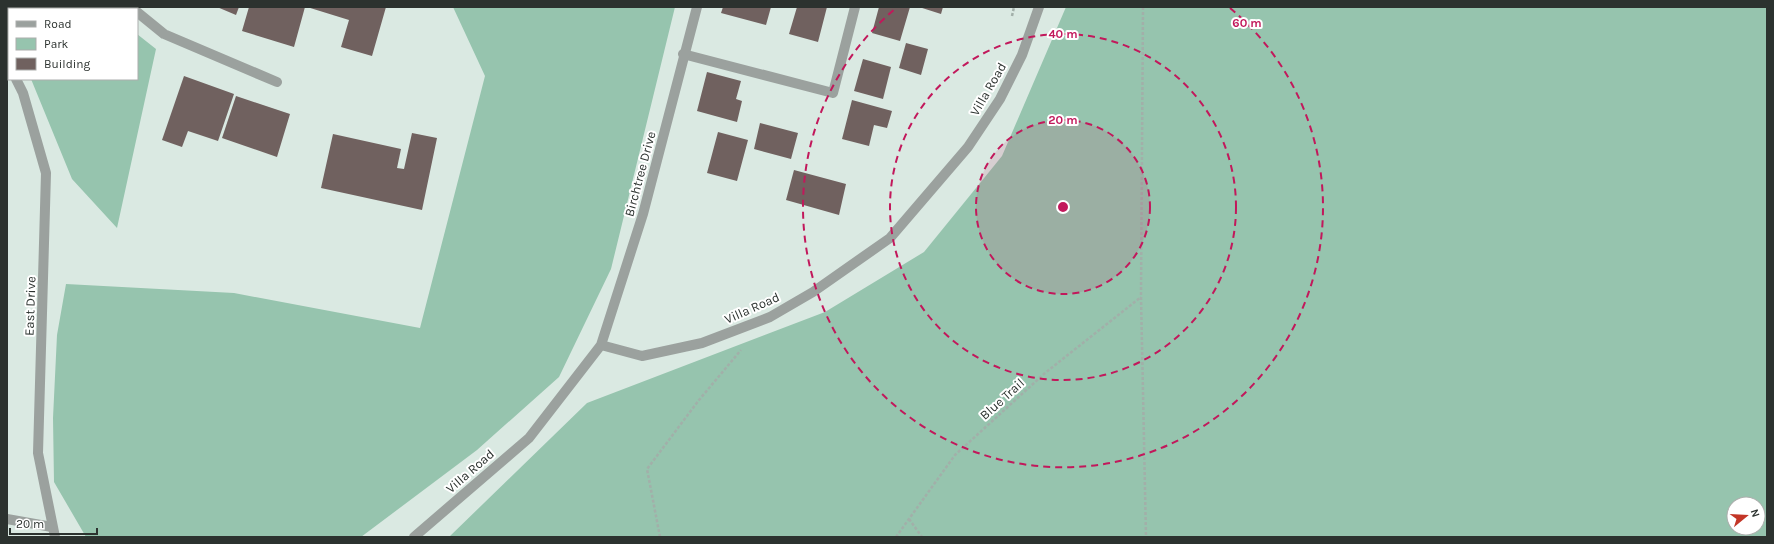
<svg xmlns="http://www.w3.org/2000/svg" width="1774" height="544" font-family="Karla,sans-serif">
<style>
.green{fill:#96c4ae;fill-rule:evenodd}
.building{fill:#70615f}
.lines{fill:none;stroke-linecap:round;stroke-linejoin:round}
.path{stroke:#a2afa9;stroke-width:2.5;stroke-dasharray:3 2;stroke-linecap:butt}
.service{stroke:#9ba19e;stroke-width:10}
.minor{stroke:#9ba19e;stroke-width:10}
.ring{fill:none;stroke:#c2185b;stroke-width:2;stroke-dasharray:7 5}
.labels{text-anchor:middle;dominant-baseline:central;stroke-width:4;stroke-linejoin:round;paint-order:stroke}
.street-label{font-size:13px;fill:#2c322f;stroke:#fff}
.centre{fill:#c2185b;stroke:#fff;stroke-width:2}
.ring-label{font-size:12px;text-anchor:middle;font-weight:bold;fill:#c2185b;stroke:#fff;stroke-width:4;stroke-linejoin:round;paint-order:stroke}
</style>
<rect width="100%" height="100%" fill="#dae9e2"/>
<path class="green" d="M7 7H102L104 9H9V25L7 20Z
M453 7H675L611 269 559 377 477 450 361 537H86L54 482 53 418 57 335 66 284 234 293 420 328 485 76Z
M1066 7H1767V537H449L587 403 825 312 924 252 1002 156ZM1734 504H1758V528H1734Z
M137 34 156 49 117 228 72 179 31 79H137Z"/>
<path class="building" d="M217 7H239L236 15Z
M249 7H305L294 47 242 31Z
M307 7H386L372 56 341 47 349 20Z
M723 7H771L766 25 721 13Z
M797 7H827L818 42 789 34Z
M879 7H910L900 41 872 33Z
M919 7H943L941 14Z
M906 43 928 49 921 75 899 68Z
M863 59 891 67 883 99 854 91Z
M707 72 741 81 736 99 742 101 737 122 697 111Z
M184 76 234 94 218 141 188 131 182 147 162 140Z
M236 96 290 114 277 157 222 138Z
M852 100 892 111 887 128 874 125 869 146 842 139Z
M760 123 798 133 791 159 754 149Z
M718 132 748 140 737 181 707 173Z
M412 133 437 138 422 210 321 188 333 134 401 149 397 168 404 169Z
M794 170 846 184 839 215 786 200Z"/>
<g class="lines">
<path class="path" d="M1143 7 1141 296 1146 537
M1012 16 1014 7
M909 519 922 537
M660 537 647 469 699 400 741 350
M896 537 955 455 1045 373 1141 297"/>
<path class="service" d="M137 12 164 34 277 82
M683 54 833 93 855 7
M7 519 52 527"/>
<path class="minor" d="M7 61 9 65
M16 79 23 93 46 173 38 453 55 537
M601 345 643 214 697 7
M414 537 529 438 601 345 642 356 702 343 770 317 813 292 890 238 968 147 1000 99 1022 55 1039 7"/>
</g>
<circle cx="1063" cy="207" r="87" fill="#c2185b" fill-opacity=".12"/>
<g class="ring">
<circle cx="1063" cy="207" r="87"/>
<circle cx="1063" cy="207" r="173"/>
<path d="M1230 8A260 260 0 1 1 896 8"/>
</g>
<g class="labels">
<g class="street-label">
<text transform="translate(988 89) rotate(-60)">Villa Road</text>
<text transform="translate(640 174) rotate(-75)">Birchtree Drive</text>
<text transform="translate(30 306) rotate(-88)">East Drive</text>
<text transform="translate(752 308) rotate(-24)">Villa Road</text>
<text transform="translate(1002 399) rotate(-42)">Blue Trail</text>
<text transform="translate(470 471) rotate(-41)">Villa Road</text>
</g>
</g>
<circle cx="1063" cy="207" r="6" class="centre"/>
<g class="ring-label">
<text x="1247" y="27">60 m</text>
<text x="1063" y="38">40 m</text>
<text x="1063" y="124">20 m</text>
</g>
<rect width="1774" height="544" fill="none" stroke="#2c322f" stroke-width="16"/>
<rect x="8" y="8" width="130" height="72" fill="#ffffff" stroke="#abadac"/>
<rect x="16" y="21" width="20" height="6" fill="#9ba19e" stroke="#abadac"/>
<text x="44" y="28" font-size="12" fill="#2c322f">Road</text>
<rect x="16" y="38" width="20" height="12" fill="#96c4ae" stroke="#abadac"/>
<text x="44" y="48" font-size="12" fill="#2c322f">Park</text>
<rect x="16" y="58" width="20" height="12" fill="#70615f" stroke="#abadac"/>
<text x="44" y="68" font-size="12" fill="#2c322f">Building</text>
<g transform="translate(1746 516) rotate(72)"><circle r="19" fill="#ffffff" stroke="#abadac"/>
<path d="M0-3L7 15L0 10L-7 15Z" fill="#c33627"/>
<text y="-6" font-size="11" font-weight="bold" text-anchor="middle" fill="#2c322f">N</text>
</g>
<path d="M10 528v6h87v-6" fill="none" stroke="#2c322f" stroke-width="2"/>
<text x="16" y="528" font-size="12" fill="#2c322f" stroke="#ffffff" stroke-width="3" paint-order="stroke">20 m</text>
</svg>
